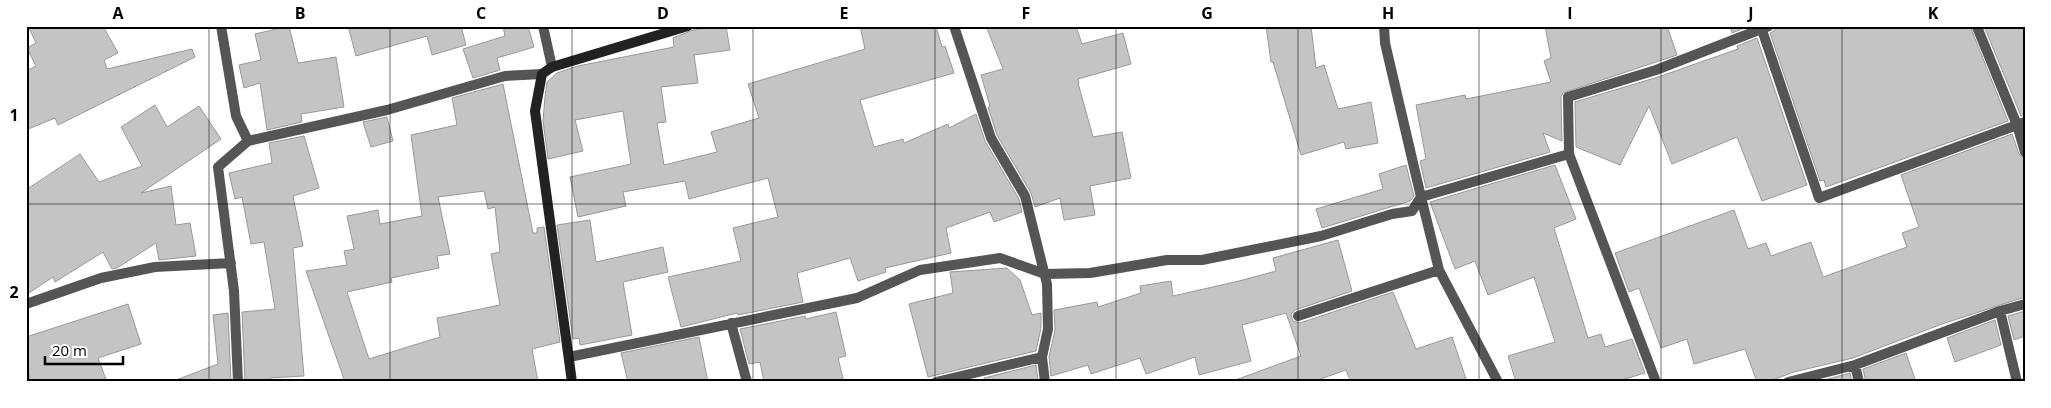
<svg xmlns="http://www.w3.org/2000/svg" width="2051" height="408" font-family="'Open Sans',sans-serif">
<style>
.building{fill:#c4c4c4;stroke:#999;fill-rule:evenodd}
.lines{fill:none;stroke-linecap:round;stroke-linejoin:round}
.minor{stroke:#555;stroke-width:10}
.secondary{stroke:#222;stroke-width:10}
.grid{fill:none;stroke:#000;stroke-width:1;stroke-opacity:0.55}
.neatline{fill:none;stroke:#000;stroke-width:2}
.grid-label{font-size:16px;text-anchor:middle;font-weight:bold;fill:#000}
</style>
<rect width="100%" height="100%" fill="#fff"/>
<path class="building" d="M28 26H103L118 53 104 60 107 69 192 49 195 57 58 125 55 118 26 130V71L36 66 27 48 36 43Z
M289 26 298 63 336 57 344 107 301 114 302 122 267 130 260 83 244 88 239 65 261 60 255 34Z
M348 26H461L466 45 432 55 427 36 356 56Z
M503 26H528L534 47 497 58 500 70 473 78 463 49 505 36Z
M719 26H726L730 50 694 55 698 83 661 87 666 122 657 123 664 165 717 152 711 132 759 118 748 84 865 49 860 26H936L942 47 945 46 954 73 860 100 874 147 903 139 904 143 948 124 949 128 976 114 985 141 1019 199 1022 212 994 222 990 212 946 228 951 253 885 268 886 272 858 281 850 258 797 273 803 302 738 315 737 313 681 327 668 277 741 261 733 228 778 217 768 178 689 199 685 181 623 192 626 206 578 217 570 177 631 164 623 111 575 120 583 151 548 159 543 121 545 97 547 82 557 73 578 66 674 47 673 38 693 30Z
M986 26H1076L1082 44 1123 33 1131 64 1078 79 1079 83H1078L1093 137 1122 132 1131 178 1090 186 1095 215 1064 220 1060 198 1035 207 1031 193 997 135 988 107 990 106 981 75 1003 69Z
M1266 26H1311L1316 68 1324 65 1338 109 1371 102 1378 143 1346 149 1344 142 1301 155 1273 62H1271Z
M1545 26H1667L1677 55 1563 93 1561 97 1562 141 1543 133 1550 152 1426 188 1420 161 1426 159 1416 105 1465 95 1466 99 1551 82 1544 61 1551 58Z
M1730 26H1749L1732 33Z
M1776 26H1970L2008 121 1826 187 1824 180 1820 181 1770 33 1774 31Z
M1984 26H2025V115L2021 116Z
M1757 38 1807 185 1762 201 1737 137 1672 164 1649 106 1620 165 1576 147 1575 102 1658 77 1738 49 1737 46Z
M503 84 533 233H537V228L544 227 560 342 532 349 538 382H345L306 271 347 265 344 251 354 249 347 216 378 210 380 224 422 216 411 135 457 125 452 98ZM484 191 488 209 495 207 500 252 491 254 500 305 437 318 440 337 369 359 347 292 392 282 391 278 439 268 437 256 450 254 438 197Z
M155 105 167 127 199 106 221 139 141 193 171 186 176 225 190 223 196 256 159 260 156 243 117 268 112 269 103 252 55 282 53 277 26 295V190L80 154 99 182 142 166 121 127Z
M387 117 393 141 371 147 363 122Z
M2012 134 2019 154 2025 159V297L1942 324 1853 358 1794 372 1767 382H1757L1745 349 1694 364 1687 339 1661 348 1639 288 1629 292 1615 253 1734 210 1748 249 1766 243 1771 256 1811 242 1823 277 1907 247 1902 233 1919 227 1901 175Z
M304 136 319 188 293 196 303 246 293 248 304 376 270 378V382H245L242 312 275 309 264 242 251 244 242 197 235 199 229 173 272 163 269 143Z
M1406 165 1414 196 1410 201 1322 228 1316 209 1383 189 1379 174Z
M1555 165 1576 219 1554 228 1588 338 1601 334 1605 347 1632 339 1645 373 1615 382H1516L1508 356 1555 342 1534 277 1488 295 1475 261 1455 269 1430 202Z
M590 220 596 262 663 247 668 272 623 282 632 335 580 345 579 338 573 339 557 225Z
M1338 240 1352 291 1295 310 1291 314 1293 321 1300 323 1393 292 1416 349 1452 337 1467 382H1351L1346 370 1312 382H1238V379L1301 356 1286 313 1242 325 1251 361 1199 375 1195 357 1146 374 1140 358 1091 374 1088 365 1051 376 1049 357 1055 330 1054 310 1097 302 1098 307 1141 293 1140 286 1171 281 1173 296 1239 281 1276 271 1273 258Z
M1007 268 1020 280 1032 315 1041 313V328L1036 351 928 377 909 304 953 293 950 272Z
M128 304 141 344 98 358 107 382H31L26 364V337Z
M2025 311V336L2014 340 2008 316Z
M836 312 846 356 838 358 844 382H764L760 362 749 364 740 329 805 316 806 319Z
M228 313 231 382H176V380L218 364 213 315Z
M1995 320 2001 345 1955 362 1947 338Z
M699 337 708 382H628L621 353Z
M1906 353 1916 382H1866L1863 369Z
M1036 365 1038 380 1031 382H985L984 378Z
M1850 373 1852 382H1817Z"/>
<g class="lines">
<path class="minor" d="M221 26 236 116 248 141
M543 26 552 67
M954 26 991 138 1025 196 1047 284 1048 329 1042 357 1045 382
M1384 26 1385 43 1421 197 1569 154 1656 382
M1977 27 2017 125 2025 152
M1762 30 1819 198 2025 122
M1569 154 1568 97 1656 70 1769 26
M1421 197 1439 270 1498 382
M26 304 101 278 155 267 231 263
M2000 311 2017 382
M1298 316 1439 270
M731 323 747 382
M569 357 857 298 920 270 1000 258 1045 274 1090 273 1167 260H1202L1321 236 1392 214 1412 211 1421 197
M1855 365 1859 382
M238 382 234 291 218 167 248 141 387 110 505 76 542 74
M936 382 1042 357
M1788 382 1855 365 2000 311 2025 304"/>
<path class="secondary" d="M572 382 535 111 542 74 552 67 688 26"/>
</g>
<path class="grid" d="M209 26V382M390 26V382M572 26V382M753 26V382M935 26V382M1116 26V382M1298 26V382M1479 26V382M1661 26V382M1842 26V382M26 204H2025"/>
<rect width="2051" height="408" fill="none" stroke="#ffffff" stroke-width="55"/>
<path d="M45 356v8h78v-8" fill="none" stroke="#000000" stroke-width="2.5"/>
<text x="52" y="356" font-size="15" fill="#000000" stroke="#ffffff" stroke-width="4" paint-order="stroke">20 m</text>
<rect x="28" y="28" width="1996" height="352" class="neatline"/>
<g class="grid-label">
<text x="118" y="19">A</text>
<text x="300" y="19">B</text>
<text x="481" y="19">C</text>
<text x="663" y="19">D</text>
<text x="844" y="19">E</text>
<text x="1026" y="19">F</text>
<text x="1207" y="19">G</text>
<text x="1388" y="19">H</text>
<text x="1570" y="19">I</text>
<text x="1751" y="19">J</text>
<text x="1933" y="19">K</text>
<text x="14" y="121">1</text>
<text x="14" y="298">2</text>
</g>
</svg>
